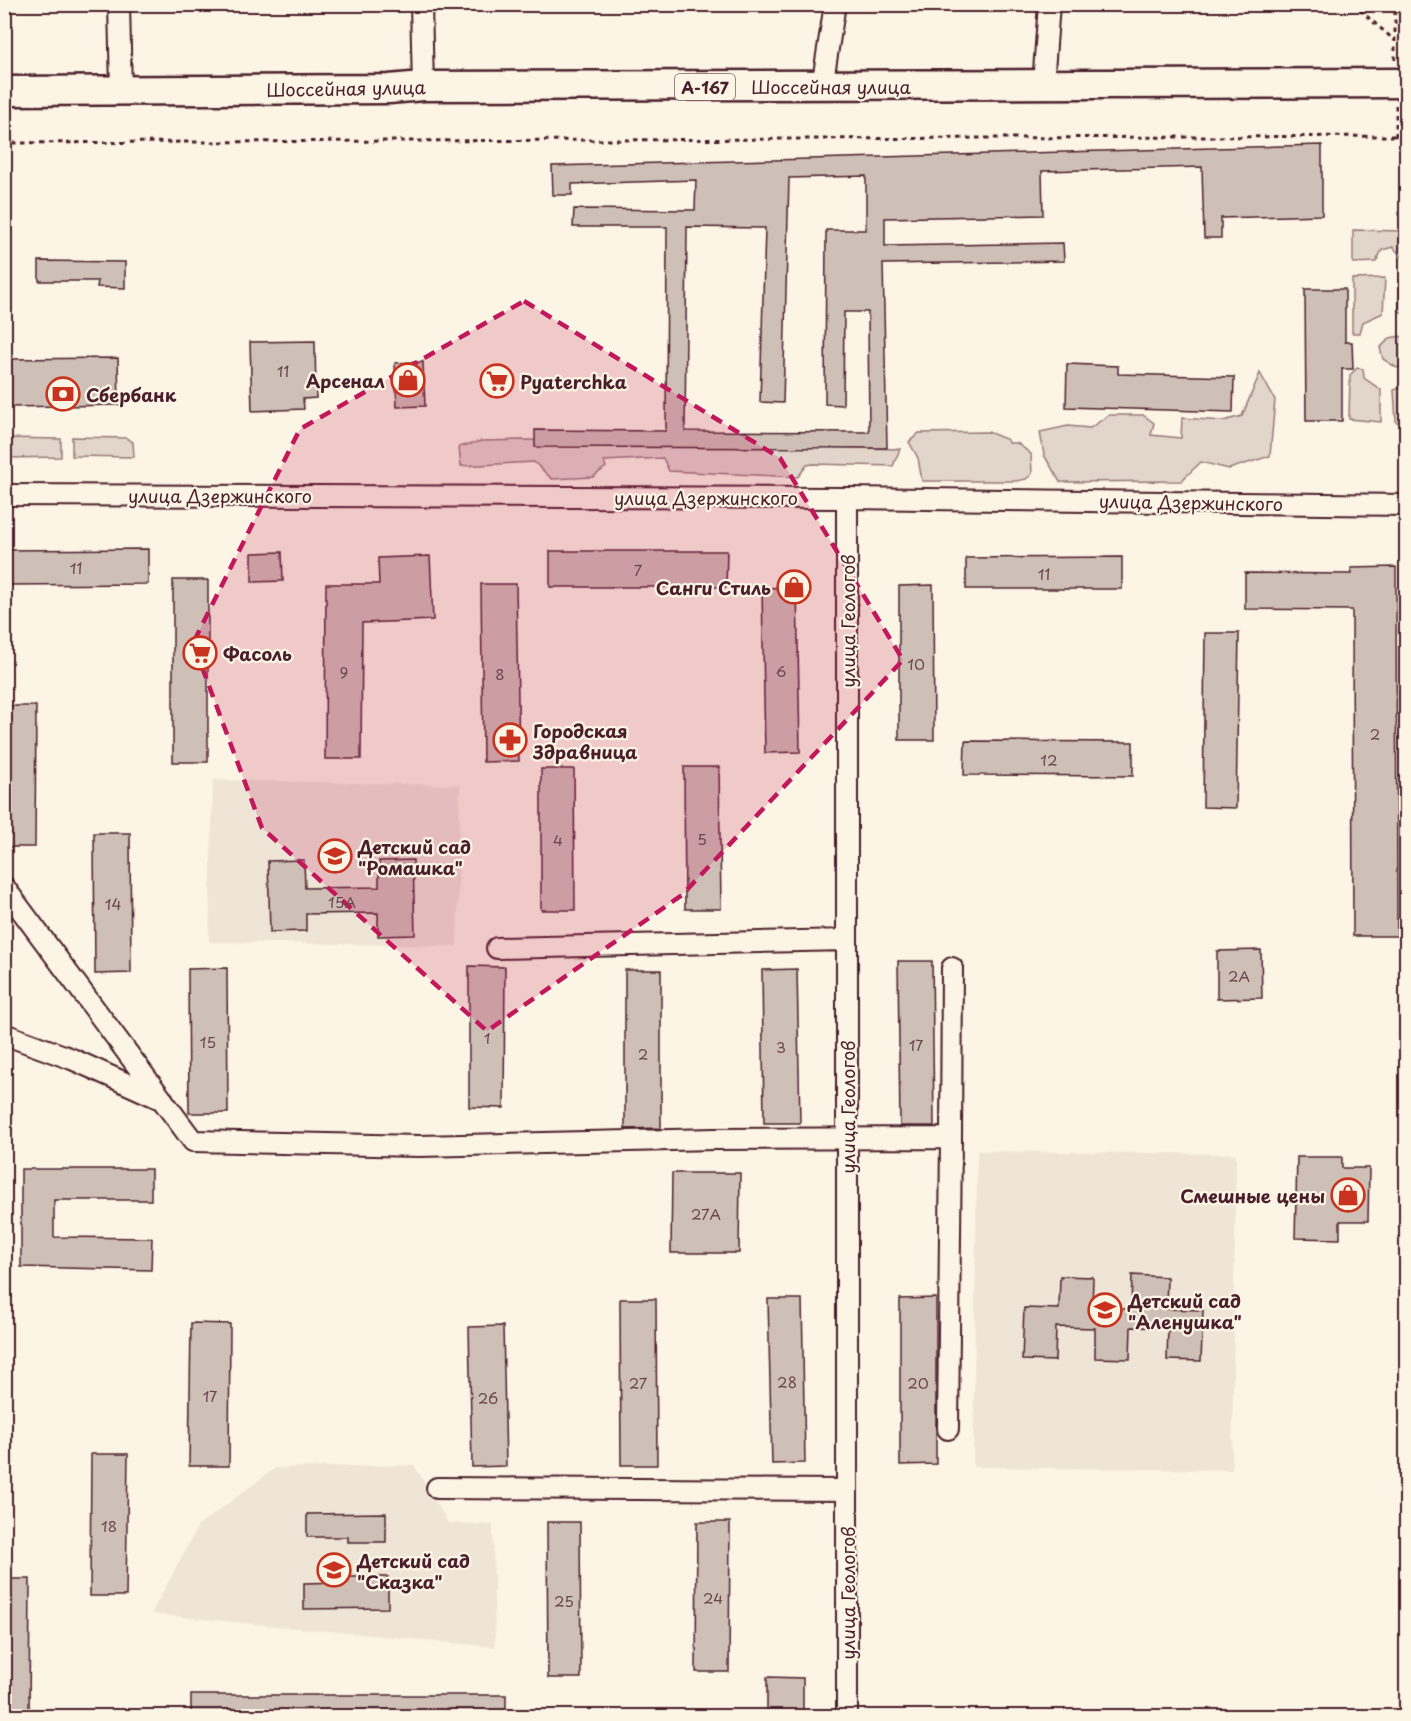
<svg xmlns="http://www.w3.org/2000/svg" width="1411" height="1721" font-family="'Playpen Sans',sans-serif">
<style>
.built{fill:#eee5d7}
.green{fill:#e2d5ca;stroke:#967a7a;stroke-width:1.5}
.building{fill:#cfc0b7;stroke:#4a1f2b;stroke-width:1.5;fill-rule:evenodd}
.lines{fill:none;stroke-linecap:round;stroke-linejoin:round}
.minor-casing{stroke:#4a1f2b;stroke-width:24}
.highway-casing{stroke:#4a1f2b;stroke-width:33}
.path{stroke:#4a1f2b;stroke-width:3;stroke-dasharray:4.5 4.5;stroke-linecap:butt}
.minor{stroke:#fcf5e5;stroke-width:20}
.highway{stroke:#fcf5e5;stroke-width:28}
.marked{fill:#c2185b;fill-opacity:0.2;stroke:#c2185b;stroke-width:4.5;stroke-dasharray:12 8;stroke-linejoin:round}
.labels{text-anchor:middle;dominant-baseline:central;stroke-width:4.5;stroke-linejoin:round;paint-order:stroke}
.number-label{font-size:15px;fill:#6b474e}
.shield{fill:#fcf5e5;stroke:#7f5f63;stroke-width:1.5}
.shield-label{font-size:16px;font-weight:bold;fill:#4a1f2b}
.street-label{font-size:18px;fill:#4a1f2b;stroke:#fcf5e5}
.poi-label{font-size:18px;font-weight:bold;fill:#4a1f2b;stroke:#fcf5e5;text-anchor:start}
</style>
<rect width="100%" height="100%" fill="#fcf5e5"/>
<filter id="ink" filterUnits="userSpaceOnUse"><feTurbulence type="fractalNoise" baseFrequency=".0167" numOctaves="2"/><feDisplacementMap in="SourceGraphic" scale="12" xChannelSelector="R" yChannelSelector="G"/><feConvolveMatrix kernelMatrix="1 2 1 2 8 2 1 2 1" color-interpolation-filters="sRGB"/></filter>
<g filter="url(#ink)">
<path class="built" d="M213 780 460 785 457 946 209 942Z
M977 1151 1236 1154 1232 1470 973 1467Z
M414 1465 448 1523 493 1525 495 1647 151 1614 198 1526 275 1468Z"/>
<path class="green" d="M1353 230 1406 231V261L1393 247 1382 250 1376 262 1353 263Z
M1385 278 1383 313 1363 322 1360 333H1352V279Z
M1400 280H1406V315L1399 311Z
M1400 336 1406 339V365L1397 368 1383 359 1380 348 1390 338Z
M1357 368 1363 369 1364 378 1381 390V422L1349 419 1350 375Z
M1260 373 1275 400 1270 456 1229 469 1201 462 1181 481 1060 482 1044 455 1040 432 1068 426 1090 428 1109 415H1143L1154 423 1151 435 1181 438 1182 418 1223 421 1242 416Z
M1406 386V422H1396L1394 390Z
M988 432 1008 440 1009 443H1017L1031 454 1032 474 1026 479 1016 481H922L918 458 909 442 919 433Z
M72 437 126 438 133 442 134 457 72 456Z
M4 438 61 439V457L5 458Z
M523 440 900 449 893 466 813 464 807 465 798 477 669 471 663 458 604 461 606 467 593 477 552 479 534 462 461 466 459 447 481 441Z"/>
<path class="building" d="M1322 145V215L1221 218V238H1204L1202 167 1042 171 1043 215 885 218V246L1063 243 1064 261 883 264 887 448 535 447V430L666 431 667 227H573L574 209 695 210 696 180 572 184V195H553L552 166ZM866 176V230H826L825 404 843 405 844 312H868L869 432 685 431 687 227 765 228 760 402 783 403 789 178Z
M39 261 125 262V288L97 287 98 281H39Z
M1305 289H1345V342H1352L1353 369H1342V421H1306Z
M315 341 316 398 303 399 304 409 252 411 250 342Z
M118 358 119 405 8 407 7 359Z
M423 362 425 406 397 407 395 363Z
M1067 364 1118 366V374L1234 377 1233 412 1066 407Z
M148 549V584L4 585V550Z
M550 551H727L726 587H550Z
M282 552 283 581 252 582V553Z
M430 556 433 620 362 623 361 759H325L326 584H379L378 558Z
M1122 557V589H966V558Z
M1396 567 1397 936H1353L1352 610 1245 609V573L1352 574 1351 568Z
M173 580H208V762H173Z
M481 584H516L519 761 483 762Z
M933 585 934 740H899V586Z
M797 587 800 752 765 753 762 588Z
M1205 633H1239L1236 808 1203 807Z
M4 706H36L35 847H4Z
M965 741 1133 742V776L964 775Z
M684 767H719L721 909H685Z
M541 769H574L575 910H541Z
M94 833H130L131 973 95 974Z
M304 860 305 888 379 887V861L413 860 415 935 378 936V913L306 914V931L270 932 268 861Z
M1261 950 1262 998 1217 999V951Z
M898 961H932L934 1126H900Z
M469 966 505 967 504 1108 469 1107Z
M227 968 228 1113H189L188 969Z
M797 969 800 1123H764L762 970Z
M625 970H661V1128L625 1129Z
M1297 1157H1342V1168H1369L1368 1221H1340V1239L1295 1238Z
M21 1169H151V1200H54V1237L152 1238 151 1270 21 1267Z
M672 1173H740L739 1253H671Z
M1132 1275 1167 1277 1166 1309 1203 1310 1201 1361 1167 1360 1168 1328 1131 1327 1130 1359 1095 1358V1328L1056 1327 1055 1361 1022 1360 1024 1308 1059 1309 1060 1276 1093 1277 1092 1308 1131 1309Z
M936 1298V1464L900 1465V1299Z
M620 1299H656L657 1465H621Z
M768 1299H802L805 1463 772 1464Z
M191 1323 230 1324 229 1466H189Z
M503 1326 506 1466 472 1467 469 1327Z
M91 1454H128L126 1596H90Z
M386 1513V1542H348V1537H307V1514Z
M547 1522H580L581 1678H548Z
M697 1522H730L729 1672H696Z
M348 1577H388V1608L304 1609V1583L348 1582Z
M4 1579H30L29 1716H4Z
M767 1677 803 1678V1716H767Z
M191 1695H506V1716H191Z"/>
<g class="lines">
<defs>
<path id="minor" d="M119 4 121 91
M421 4 423 86
M1043 85 1049 4
M822 87 835 4
M4 495 847 498 1406 505
M4 887 193 1141 419 1146 714 1139 951 1138 948 1429
M497 948 847 940
M4 1034 72 1059 163 1100
M951 1138 952 968
M437 1488 847 1490
M847 1716V498"/>
<path id="highway" d="M4 91 389 89 423 86 1406 83"/>
</defs>
<use href="#minor" class="minor-casing"/>
<use href="#highway" class="highway-casing"/>
<path class="path" d="M1353 4 1394 40
M1395 60V4
M1396 105V136H1406
M4 143 1396 136"/>
<use href="#minor" class="minor"/>
<use href="#highway" class="highway"/>
</g>
</g>
<path class="marked" d="M524 301 780 458 903 660 682 895 487 1031 262 828 193 643 300 429Z"/>
<defs>
<symbol id="shop-ring" viewBox="-11 -11 22 22"><circle r="9.5" fill="#fcf5e5" stroke="#c8321e" stroke-width="1.5"/><path d="M-5-2.5h2.3a2.7 3.5 0 0 1 5.4 0H5L5.5 6h-11ZM-1.5-2.5h3a1.5 2.3 0 0 0-3 0Z" fill="#c8321e"/></symbol>
<symbol id="supermarket-ring" viewBox="-11 -11 22 22"><circle r="9.5" fill="#fcf5e5" stroke="#c8321e" stroke-width="1.5"/><path d="M-6-5.5h2.5l.6 2H6L4.5 2H-2.5L-4.4-4H-6ZM-1.5 3.2a1.3 1.3 0 1 0 .1 0ZM3 3.2a1.3 1.3 0 1 0 .1 0Z" fill="#c8321e"/></symbol>
<symbol id="bank-ring" viewBox="-11 -11 22 22"><circle r="9.5" fill="#fcf5e5" stroke="#c8321e" stroke-width="1.5"/><path d="M-6-4H6V4H-6ZM0-2.3a2.3 2.3 0 1 0 0 4.6a2.3 2.3 0 1 0 0-4.6Z" fill="#c8321e"/></symbol>
<symbol id="pharmacy-ring" viewBox="-11 -11 22 22"><circle r="9.5" fill="#fcf5e5" stroke="#c8321e" stroke-width="1.5"/><path d="M-2-6h4v4h4v4h-4v4h-4v-4h-4v-4h4Z" fill="#c8321e"/></symbol>
<symbol id="school-ring" viewBox="-11 -11 22 22"><circle r="9.5" fill="#fcf5e5" stroke="#c8321e" stroke-width="1.5"/><path d="M0-5L7-2L0 1L-7-2ZM-4 1L0 2.5L4 1V4Q0 6-4 4Z" fill="#c8321e"/></symbol>
</defs>
<g fill-rule="evenodd">
<use href="#shop-ring" x="389" y="361" width="38" height="38"/>
<use href="#supermarket-ring" x="478" y="362" width="38" height="38"/>
<use href="#bank-ring" x="44" y="375" width="38" height="38"/>
<use href="#shop-ring" x="775" y="568" width="38" height="38"/>
<use href="#supermarket-ring" x="181" y="634" width="38" height="38"/>
<use href="#pharmacy-ring" x="491" y="721" width="38" height="38"/>
<use href="#school-ring" x="316" y="837" width="38" height="38"/>
<use href="#shop-ring" x="1329" y="1176" width="38" height="38"/>
<use href="#school-ring" x="1086" y="1291" width="38" height="38"/>
<use href="#school-ring" x="315" y="1551" width="38" height="38"/>
</g>
<g class="labels">
<g class="number-label">
<text x="283" y="370">11</text>
<text x="76" y="567">11</text>
<text x="638" y="569">7</text>
<text x="1044" y="573">11</text>
<text x="916" y="663">10</text>
<text x="781" y="670">6</text>
<text x="344" y="671">9</text>
<text x="500" y="673">8</text>
<text x="1375" y="733">2</text>
<text x="1049" y="759">12</text>
<text x="702" y="838">5</text>
<text x="558" y="839">4</text>
<text x="342" y="901">15А</text>
<text x="113" y="903">14</text>
<text x="1239" y="975">2А</text>
<text x="487" y="1037">1</text>
<text x="208" y="1041">15</text>
<text x="916" y="1044">17</text>
<text x="781" y="1046">3</text>
<text x="643" y="1053">2</text>
<text x="706" y="1213">27А</text>
<text x="787" y="1381">28</text>
<text x="638" y="1382">27</text>
<text x="918" y="1382">20</text>
<text x="210" y="1395">17</text>
<text x="488" y="1397">26</text>
<text x="109" y="1525">18</text>
<text x="713" y="1597">24</text>
<text x="564" y="1600">25</text>
</g>
<rect class="shield" x="675" y="74" width="60" height="26" rx="4.5"/>
<g class="shield-label">
<text x="705" y="87">А-167</text>
</g>
<g class="street-label">
<text x="831" y="86">Шоссейная улица</text>
<text transform="translate(346 88) rotate(-1)">Шоссейная улица</text>
<text x="220" y="495">улица Дзержинского</text>
<text x="706" y="497">улица Дзержинского</text>
<text transform="translate(1191 502) rotate(1)">улица Дзержинского</text>
<text transform="translate(847 621) rotate(-90)">улица Геологов</text>
<text transform="translate(847 1107) rotate(-90)">улица Геологов</text>
<text transform="translate(847 1593) rotate(-90)">улица Геологов</text>
</g>
<g class="poi-label">
<text x="385" y="380" text-anchor="end">Арсенал</text>
<text x="520" y="381">Pyaterchka</text>
<text x="86" y="394">Сбербанк</text>
<text x="771" y="587" text-anchor="end">Санги Стиль</text>
<text x="223" y="653">Фасоль</text>
<text x="533" y="730">Городская<tspan x="533" dy="21">Здравница</tspan></text>
<text x="358" y="846">Детский сад<tspan x="358" dy="21">"Ромашка"</tspan></text>
<text x="1325" y="1195" text-anchor="end">Смешные цены</text>
<text x="1128" y="1300">Детский сад<tspan x="1128" dy="21">"Аленушка"</tspan></text>
<text x="357" y="1560">Детский сад<tspan x="357" dy="21">"Сказка"</tspan></text>
</g>
</g>
<rect width="1411" height="1721" fill="none" stroke="#fcf5e5" stroke-width="24"/>
<rect x="12" y="12" width="1387" height="1697" fill="none" stroke="#4a1f2b" stroke-width="2" filter="url(#ink)"/>
</svg>
